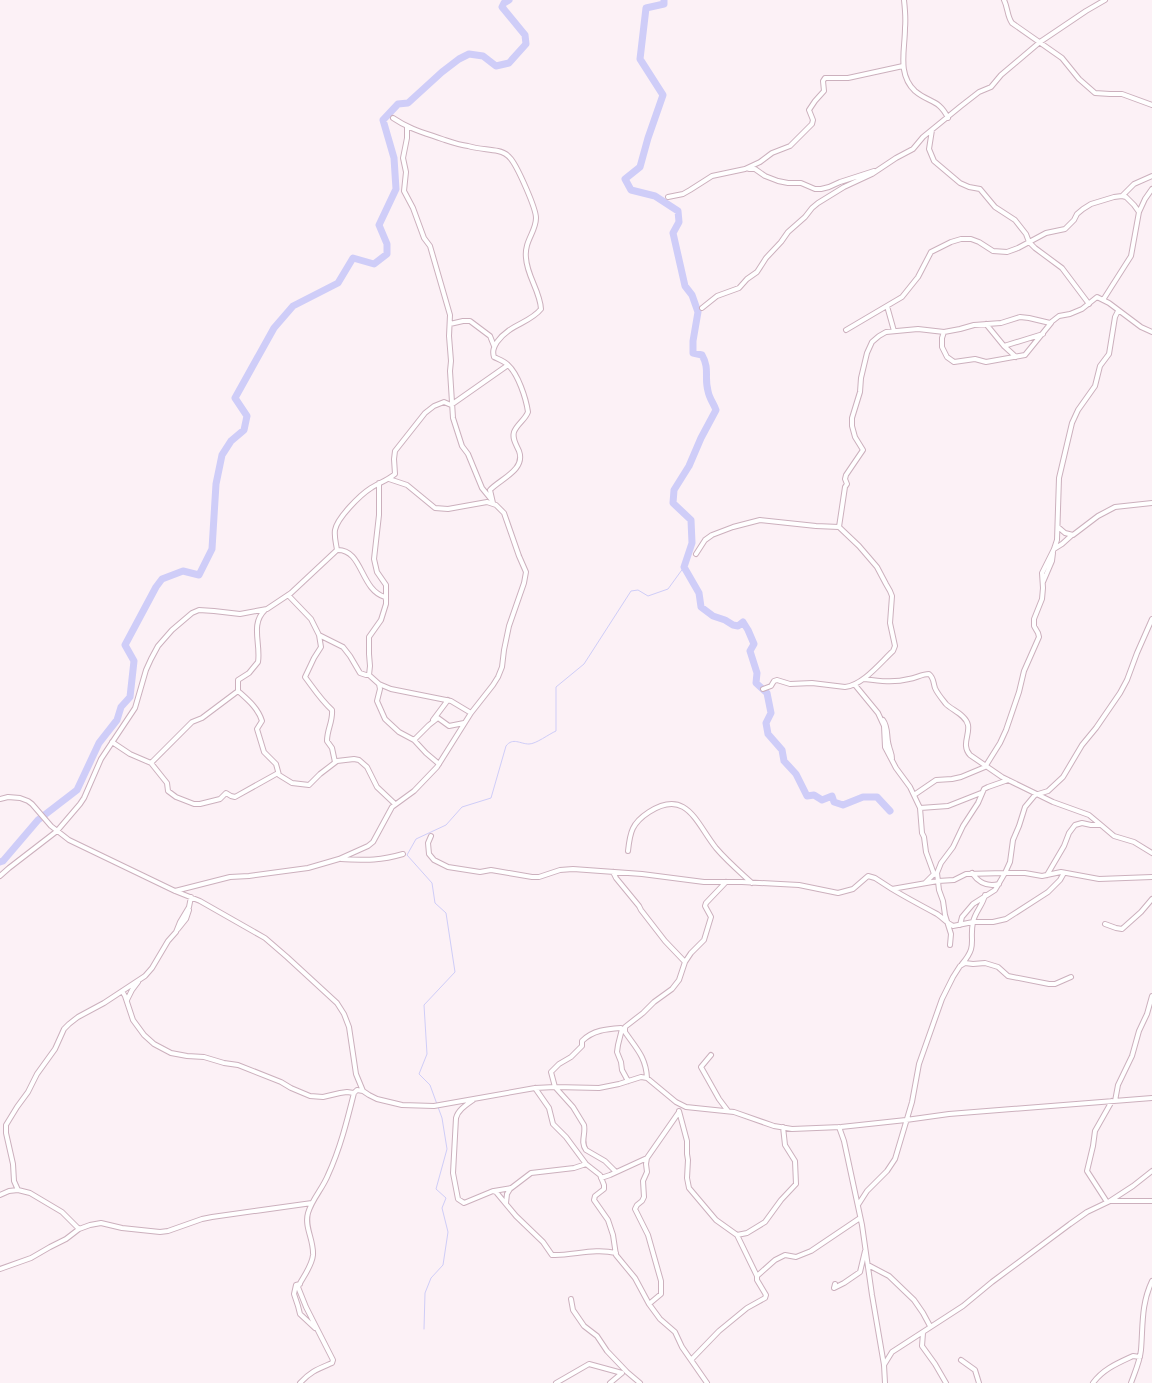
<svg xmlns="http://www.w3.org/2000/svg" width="1152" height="1383" font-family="'Libre Baskerville',serif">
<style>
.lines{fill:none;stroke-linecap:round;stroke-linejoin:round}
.stream{stroke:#cfcdf8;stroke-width:1}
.river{stroke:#cfcdf8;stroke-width:7}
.minor-casing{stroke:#ccb0bd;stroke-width:6}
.minor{stroke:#fff;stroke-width:4}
</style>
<rect width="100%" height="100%" fill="#fcf1f6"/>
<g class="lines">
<path class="stream" d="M424 1329 425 1293 431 1278 443 1265 448 1232 442 1208 446 1198 436 1189 447 1149 442 1118 430 1085 419 1074 427 1054 424 1005 455 972 446 913 435 903 432 883 407 855 416 839 446 825 462 807 491 798 506 746C513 737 520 744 529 744 536 744 549 734 556 731V687L584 664 631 591 638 590 648 596 668 589 684 567"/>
<path class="river" d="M664 0V4L646 8 640 59 663 95 648 138 640 167 625 179 631 190 655 196 678 211 679 222 673 233 685 286 692 295 698 312 693 341V353L702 355C710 369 704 377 708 391 709 398 714 404 716 410L701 438 689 466 674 490 673 503 691 520 692 543 684 567 699 593 701 607 713 616 725 620 733 625 738 626 743 622 748 630 754 644 750 651 757 673 756 683 767 693 771 713 766 723 768 734 782 750 784 761 796 774 807 796 814 795 822 800 832 796 834 802 843 805 863 797H877L890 811
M0 862 3 861 38 820 77 790 99 743 117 720 121 707 130 697 134 661 125 645 156 587 162 579 183 571 199 575 212 549 216 484 222 455 231 441 244 430 247 416 235 398 274 328 293 306 338 283 353 258 374 264 387 254V244L379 225 396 189 394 158 383 120 398 104 408 103 442 72 459 59 469 54 483 56 496 66 509 63 526 44 525 35 502 7 504 3 509 0"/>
<defs>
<path id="minor" d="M904 0C905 9 906 18 905 28 905 50 897 74 915 91 929 103 939 99 948 118
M1004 0C1008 8 1007 16 1012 23L1062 58 1079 79 1095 93 1110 94H1122L1152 105
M393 118C409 129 425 133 442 139 451 142 459 145 468 146 478 149 488 149 498 151 503 152 508 155 511 159 518 168 536 208 536 218 536 232 524 241 526 258 527 276 540 291 541 309 530 323 510 324 497 342 494 347 492 351 494 357 498 359 504 361 508 365 518 374 526 398 528 412 525 420 517 424 514 432 512 439 516 444 519 451 526 470 500 479 490 490L493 503
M407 127V138L403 158 406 172 404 191 413 208 424 238 430 246 450 315 449 336 451 361 450 371 453 418 462 446 468 454 482 488 491 499
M932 130 929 149 934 161 960 183 969 187 980 189 995 207 1015 220 1026 234 1029 242 1035 248 1062 268 1089 304
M749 169H755L765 176 778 181 788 183H801L815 189H821L829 187 840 182 874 171
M1122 196 1134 184 1152 176
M668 197 683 194 690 190 712 176 745 169 760 162 772 153 790 146 812 124 813 120 809 110 815 101 824 91 823 81 825 78H848L903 66
M1103 300 1131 256 1139 212 1145 199 1152 189
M887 306 894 331
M702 308 717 296 739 288 747 279 757 272 766 258 781 242 788 232 805 217 812 208 818 203 844 187 872 174 896 158 913 149 923 137 961 106 979 92 991 87 1001 75 1040 42 1086 11 1105 0
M450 324 463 321H470L490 336 494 346
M986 324 1004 346 1016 357
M846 330 902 297 918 277 931 252 951 242 961 239H971L979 242 993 251 1007 252 1018 248 1046 233 1065 229 1074 220 1077 214 1083 209 1091 204 1114 197 1122 196 1126 197 1134 205 1139 212
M944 332 942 338V347L947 357 954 362 975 359 986 362 1025 355 1051 323
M1004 346 1043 334
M379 483V515L374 559 377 572 386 585V604L381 620 369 637V654L370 666 369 675 379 684 380 689 377 701 385 719 399 732 414 740 426 753 439 764
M839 527 845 487 847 484 845 479 846 475 863 450 855 437 852 426V418L860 392 861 378 867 353 872 342 879 336 886 332 918 329 944 332 960 329 974 325 1001 323 1020 317 1029 318 1050 323 1059 316 1070 314 1082 309 1097 297 1109 303 1141 327 1152 332
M1058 527 1065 533 1073 535 1098 516 1115 507 1152 503
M1054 549 1062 544 1072 535
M337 550C363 549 360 590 385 597
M696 554 705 540 712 535 733 527 760 520 816 526 839 527 859 546 877 567 886 584 890 591 892 596 890 623 895 646 893 651C880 663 863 685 845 687L812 683 790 684 777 680 774 681 771 686 763 689
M1043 582 1052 561 1053 553
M288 595 311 619 319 635 343 647 350 656 360 673 366 675H369
M319 635 321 647 314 658 305 677C314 689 321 700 332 710 333 722 327 729 327 741L332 748 335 762
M863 679C879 681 894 683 909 679 916 678 922 674 929 674 934 678 933 682 935 688 937 693 942 699 946 704 952 710 966 715 968 725 970 735 961 745 970 755L1002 777 1053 802 1089 815 1101 825
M379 684 391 689 451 701 471 713
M855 685 878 713 884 726 885 747 896 768 910 787 920 808 922 833 924 837 926 852 934 874 925 883
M238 691C248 700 258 708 262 721L257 729 264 752 276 764 279 775 292 783 309 785 320 774 337 761 354 759 359 760 367 767 377 787 395 804
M433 720 448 700
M883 720C889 728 886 737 889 746 890 751 892 753 892 759
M414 740 429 725 438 718 449 726 464 723
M112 742 130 754 151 763 167 783 168 791 176 797 194 804H200L220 799 226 793 231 796 235 797 278 773
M151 763 192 722 202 718 238 691V680L249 673 258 662C261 644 250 624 265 610
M914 795 936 780 952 779 961 777 985 767 1000 743 1006 730 1019 692 1024 671 1039 637 1038 633 1034 626V619L1042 599 1043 588 1042 573 1054 549 1057 540 1059 478 1072 423 1078 410 1095 386 1100 366 1109 354 1115 317 1118 311
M0 799 8 797 20 798 28 801 32 804 51 826 69 840 175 891 200 901 265 938 287 957 337 1003 344 1014 349 1027 356 1074 363 1091 369 1095 377 1099 402 1105 434 1106 535 1088 555 1087 599 1088 619 1084 641 1077 647 1078 676 1102 686 1107 734 1112 774 1126 792 1129 841 1127 906 1120 949 1114 1152 1098
M920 808 948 806 981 793
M431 836 428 843 429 854 434 860 448 867 480 872 491 870 532 877H539L560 870 573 869 642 874 704 882H742L799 885 838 893 853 889 868 876 875 878 892 889 938 881 954 880 966 874 1005 873 1010 862 1013 840 1019 826 1025 807 1035 795 1048 791 1063 777 1082 745 1096 728 1120 693 1127 680 1137 653 1152 619
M628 851C630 832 632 823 649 812 687 788 696 823 716 848 727 861 740 872 752 883
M341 859C366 860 379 861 403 854
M613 872 616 878 639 906 641 910 665 941 685 962
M937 873 939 890 943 901 945 915 951 934 950 945
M972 873C979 883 987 887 999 884
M934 875 937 873 941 863 953 847 963 826 978 803 984 789 988 787 1008 780
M1047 875 1064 846 1069 833 1075 825 1082 823 1091 825H1101L1114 836 1134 842 1152 853
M0 876 9 868 57 831 80 804 84 798 101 759 135 708 146 670 151 659 158 646 172 630 192 613 199 610 214 611 240 614 267 609 291 593 337 550C336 543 334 537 335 530 337 518 360 495 371 488 379 483 388 480 395 474L394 459 395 451 425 413 434 406 444 402 451 405 508 365
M892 889C907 898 922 906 937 914 943 918 947 923 953 926L973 922H993L1006 919 1048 892 1060 880 1064 873
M175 891 230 877 249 876 308 868 339 859 368 846 373 842 392 807 414 791 437 767 471 713 493 685 498 677 502 667 504 650 509 626 524 583 526 572 519 556 504 513 496 505 487 502 448 509 435 508 407 485 389 479
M1105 924 1116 928 1122 929 1141 912 1152 899
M960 925 962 917 973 904 995 890 1005 873H1025L1042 876 1061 872 1099 879 1152 877
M178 929 186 919 189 910
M962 964C978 945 969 942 973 922 975 912 983 905 985 895
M122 991 125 996 133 1020 144 1035 154 1044 171 1053 187 1056 204 1057 224 1063 238 1065 281 1082 291 1088 310 1096 323 1097 340 1093 347 1092 354 1093 357 1090 363 1091
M127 1000 132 990 138 982
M622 1029 618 1045 617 1052 621 1062 622 1070 628 1081
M711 1055 701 1067 719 1099 728 1111
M647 1078C646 1057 636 1048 625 1032V1027L643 1013 654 1002 672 989 679 980 685 962 691 953 704 940 711 917 705 906 706 903 726 882
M535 1088 549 1108 553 1124 566 1137 586 1164 600 1175 604 1185V1189L595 1196 594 1200 608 1220 613 1235 616 1255 635 1278 649 1304 660 1319 675 1332 682 1347 707 1383
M473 1100C466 1105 458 1110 456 1118L453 1173 458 1199 464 1203 493 1191 496 1192 516 1216 543 1242 552 1255H555C575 1255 595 1248 616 1253
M1115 1101 1118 1085 1132 1056 1139 1031 1147 1014 1152 996
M679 1111 687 1141V1154L688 1160 687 1178 689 1188 716 1220 737 1235 757 1276V1280L766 1295 765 1298 747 1308 719 1331 691 1360
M839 1127 844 1141 862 1225 872 1295 884 1365 885 1383
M616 1172 605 1161 586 1150C580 1142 586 1134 584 1125L573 1107 555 1087 551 1072 559 1064 571 1057 582 1046V1041C593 1030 607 1029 621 1028L623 1030
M601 1178 610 1175 647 1158
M18 1190 14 1181 13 1164 6 1133V1125L17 1107 28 1092 37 1074 55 1049 64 1029 69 1024 78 1017 104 1003 145 976 152 968 168 941 176 932 180 922 189 907 191 897
M494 1191 511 1188
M0 1195 9 1191 18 1190 30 1193 62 1212 79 1229
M1110 1201 1133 1186 1152 1171
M1107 1202 1087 1171 1093 1146 1095 1131 1112 1101
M506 1203 507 1194 510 1189 531 1173 574 1168 586 1164
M858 1205 867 1191 887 1171 895 1159 912 1102 919 1064 942 999 953 977 960 966 965 963 973 964 985 963 998 967 1008 976 1049 984H1055L1071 977
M737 1235 747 1233 765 1222 781 1200 796 1184 795 1161 785 1145 783 1127
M868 1265 889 1276 914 1300 923 1313 930 1326
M0 1269 31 1258 50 1247 66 1239 79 1229 90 1225 101 1223 122 1228 160 1232 168 1231 202 1219 212 1217 312 1203
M757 1276 775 1260 785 1255 796 1257 811 1251 860 1218
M300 1284 296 1285 294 1294 298 1306 300 1314 315 1328
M835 1284 834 1288 844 1283 860 1272 865 1251
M571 1299 573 1310 584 1326 597 1336 607 1351 627 1372 640 1383
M649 1304 661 1294V1281L648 1235 635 1209 637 1205 642 1201 644 1197 643 1181 647 1172 646 1164 647 1158 679 1112
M923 1333 922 1346 935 1364 946 1383
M961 1360 975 1370 979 1383
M884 1365 892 1352 963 1306 992 1282 1070 1224 1087 1212 1110 1201H1152
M300 1383C311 1371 318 1369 332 1363L333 1360 306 1307 298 1287C303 1277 312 1266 313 1255 314 1240 304 1227 308 1213 312 1199 323 1188 328 1175 340 1149 347 1121 354 1093
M556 1383 589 1364 622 1373
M610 1383 622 1373
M1093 1383C1103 1369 1118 1363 1133 1356L1140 1357
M1131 1383C1135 1372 1140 1361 1141 1350 1143 1326 1141 1304 1152 1281"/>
</defs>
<use href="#minor" class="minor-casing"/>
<use href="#minor" class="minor"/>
</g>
</svg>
